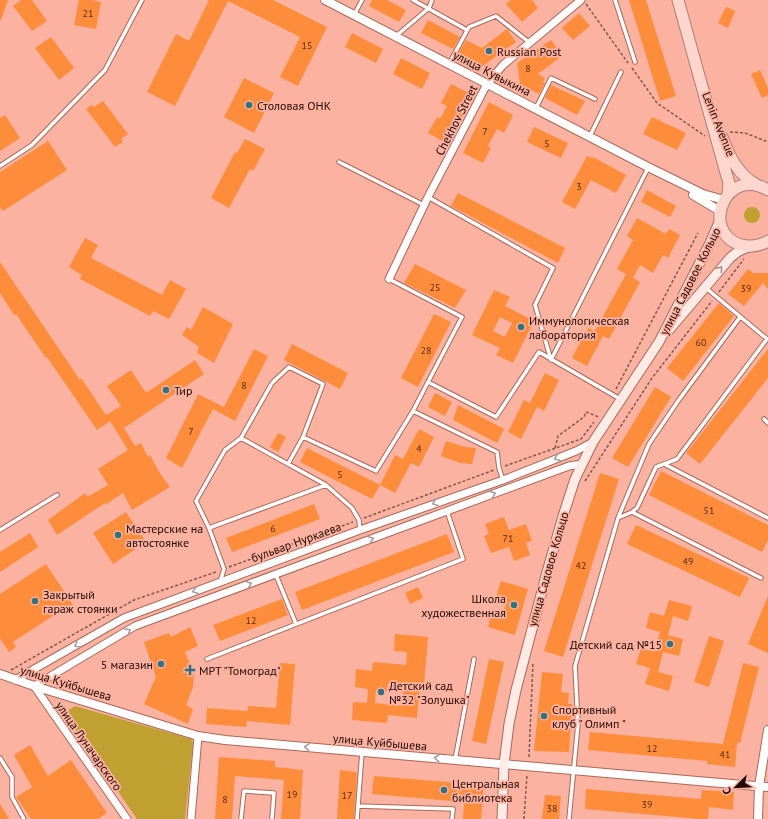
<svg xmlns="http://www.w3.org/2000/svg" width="768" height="819" font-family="'PT Sans',sans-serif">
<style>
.green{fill:#bfa030}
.building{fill:#fd8d3b;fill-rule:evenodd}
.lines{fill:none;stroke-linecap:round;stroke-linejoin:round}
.service-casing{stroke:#aa6758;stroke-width:5.5}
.minor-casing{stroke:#aa6758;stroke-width:9}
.tertiary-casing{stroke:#aa6758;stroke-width:10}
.secondary-casing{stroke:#aa6758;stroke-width:11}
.primary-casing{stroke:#af7c72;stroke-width:13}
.path{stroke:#84554b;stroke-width:1.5;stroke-dasharray:3 2;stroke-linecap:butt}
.service{stroke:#fff;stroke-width:3.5}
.minor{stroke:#fff;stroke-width:7}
.tertiary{stroke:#fff;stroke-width:8}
.secondary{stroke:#feebe6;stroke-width:9}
.primary{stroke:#fdd6ce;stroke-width:11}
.oneway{stroke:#a6908c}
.oneway2{stroke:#a69c9b}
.poi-dot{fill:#2d7381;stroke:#fcb2a1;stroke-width:1.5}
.labels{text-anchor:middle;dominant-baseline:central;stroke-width:3.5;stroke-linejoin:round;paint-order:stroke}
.number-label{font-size:10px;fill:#582912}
.poi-label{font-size:12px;fill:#210804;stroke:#fcb2a1;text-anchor:start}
.street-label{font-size:12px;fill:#210804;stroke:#fcb2a1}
</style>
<rect width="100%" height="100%" fill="#fcb2a1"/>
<path class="green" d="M744 215a8 8 0 1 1 16 0a8 8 0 1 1-16 0Z
M75 706 191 739 193 743 185 819H137L69 720 67 717 69 710Z"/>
<path class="building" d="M0 0H8L1 20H0Z
M21 0H32L47 21 32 31 13 6Z
M79 0H92L101 2 96 29 74 25Z
M209 0H273L327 27 298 86 280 77 300 37 228 1 175 106 147 92 176 34 189 41Z
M372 0H387L406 10 399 22 369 6Z
M511 0H532L538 8 522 22 506 4Z
M629 0H646L676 96 660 101Z
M726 7 735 11 728 28 718 23Z
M579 13 590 26 573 40 562 28Z
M428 20 460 37 453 49 421 33Z
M507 29 516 42 483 66 459 52 466 40 482 48Z
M352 33 383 49 376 63 345 47Z
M51 37 74 68 59 80 35 48Z
M551 40 562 56 538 74 545 78 543 82 545 83 539 94 520 84 517 63Z
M401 58 430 73 422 89 393 74Z
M760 70 768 88V95L762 98 751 74Z
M244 78 274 93 254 133 224 117Z
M451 84 473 95 448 144 428 133 437 117 440 119 447 106 441 103Z
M551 85 585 101 577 115 547 99 545 97Z
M103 101 128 134 121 139 123 142 115 147 86 109 92 105 94 107Z
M489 102 513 115 504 133 497 129 488 146 491 148 483 163 463 153Z
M5 115 20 138 0 151V118Z
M652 117 686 133 677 150 643 134Z
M534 127 568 143 561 158 527 142Z
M245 139 265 149 253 171 250 169 229 208 211 198 235 152 237 153Z
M48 141 67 170 3 211 0 207V172Z
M587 156 593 158V157L626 175 616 193 591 180 575 209 562 202Z
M647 190 676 206 670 217 641 202Z
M458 193 565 248 558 263 451 206Z
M637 218 666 234 669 229 680 235 668 258 663 255 653 273 640 265 633 278 640 282 609 339 603 336 587 366 572 358 588 328 595 331 626 274 617 269 633 240 627 236Z
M85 238 98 245 91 258 162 295 170 280 186 289 169 319 153 311 150 316 80 279 82 275 69 267Z
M0 262 80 380 81 378 106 415 121 406 107 386 131 370 146 393 195 360 204 374 124 428 135 446 141 443 148 457 150 455 159 472 170 487 132 510 123 493 105 505V503L57 535 48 520 85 493 87 497 108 485 98 469 128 450 110 421 97 430 47 357 46 358 16 314 14 315 0 293Z
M415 264 466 290 455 308 404 283Z
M748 269 753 273H768V289L763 283 744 306 728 294Z
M494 290 510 297 505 306 534 321 513 363 496 355 500 348 472 335ZM500 317 512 323 505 337 493 331Z
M719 303 734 316 683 381 667 368Z
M203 307 233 324 214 363 197 353 199 347 182 335 187 327 191 330Z
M434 314 451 322 418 387 401 378Z
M292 344 348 373 340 389 284 360Z
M254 349 268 356 235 421 213 409 182 468 166 458 198 394 224 407Z
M768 349V378L700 464 686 453Z
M545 373 559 380 544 411 537 407 521 439 508 432 524 400 530 403Z
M655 387 671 397 628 467 612 458Z
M435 393 452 402 445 416 428 407Z
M458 405 504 429 497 443 453 420Z
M419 429 434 437 419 467 411 463 395 493 380 485 395 455 403 459Z
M278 433 286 437 278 452 270 447Z
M446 441 465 447 476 448 472 464 460 463 441 456Z
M307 448 380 485 372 499 300 462Z
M661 471 768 525V540L762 552 649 495Z
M600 473 619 479 563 657 544 651Z
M314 504 320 519 232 552 226 538Z
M126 512 146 542 113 564 93 533Z
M504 517 509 530 526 524 532 541 526 543 530 555 514 561 509 547 491 553 484 536 489 534 485 524Z
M636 525 749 578 740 597 627 544Z
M30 533 38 547 0 572V552Z
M447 534 454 552 302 610 295 592Z
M46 564 75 608 68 613 65 608 13 642 16 647 9 652 0 638V594Z
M501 581 528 589 515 635 488 627 492 611 503 613 507 599 496 597Z
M418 587 423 598 410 604 405 593Z
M768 596V653L748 644Z
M282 599 288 615 220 641 213 625Z
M669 600 692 606 688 621 673 616 668 635 683 639 679 656 663 652 658 672 673 676 669 691 645 684 650 668 636 664 641 648 654 652 660 632 646 628 650 612 664 616Z
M190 627 198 646 185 652 194 674 193 687 186 705 193 709 188 724 144 704 156 677 144 642 169 633 171 637Z
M395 634 428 637 424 685H420L417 718 388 715 387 723 352 720 353 702 367 703 368 689 355 687 356 669 372 671 373 662 406 665 407 652 394 651ZM388 683 404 684 401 706 375 703 376 690 387 691Z
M709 636 724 641 709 687 694 682Z
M489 659 504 662 486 744 472 741Z
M280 663 295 664 290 725 247 721 246 727 206 724 207 708 248 711V706L276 708Z
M743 663 759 667 740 743H737L735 767 707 764V761L588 750 590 732 723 744Z
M542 672 563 674 561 692 569 693 568 704H572L569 752 534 751Z
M30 745 48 776 71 760 107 813 98 819H31L16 797 32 787 14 755Z
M219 757 275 761V767L303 770 300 819H281L284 780 235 776 232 819H215Z
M340 770 357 772 354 819H337Z
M374 776 484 785 481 819H463L464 802 372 794Z
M586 789 701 799 702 790 734 792 733 810 709 807 708 819H700L585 809Z
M545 795 561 796 559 819H542Z
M0 804 9 819H0Z"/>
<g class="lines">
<defs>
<path id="service" d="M413 0 467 30
M615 0 635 62
M354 15 362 0
M396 36 429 8 432 0
M449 64 469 27 496 16 530 43
M536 108 551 78 595 99
M590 136 621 72
M339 162 424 205
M0 166 32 145 105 70 142 0
M428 197 553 268 535 305 551 360
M389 279 462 317 428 382
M551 360 648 168
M413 411 428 382 496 417 539 352 620 399
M764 419 768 423
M241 438 272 383 289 367 323 384 303 437
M288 464 303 437 376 471 413 411 497 452 499 468 503 480
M664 464 768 518
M632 512 761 578
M618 518 649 444 678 401 740 317
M209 528 326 485
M0 530 57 495
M276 575 296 624
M220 582 224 569 209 528 196 501 225 450 241 438 326 485 352 508 359 520 360 530
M207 659 463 559 447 511
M0 758 12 777V797L24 819
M455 760 474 659
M358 806 453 809 452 819
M241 819 244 791 274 793 272 819
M357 819 362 752
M569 819 578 724 575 666 618 518 632 512 637 508 656 467 677 459 767 339 706 288"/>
<path id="minor" d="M389 279 428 197 487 84 503 65 581 0
M15 680 124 618 360 530 503 480 576 451 593 442
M127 819 34 686 135 626 569 466 582 464
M191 819 198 736"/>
<path id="tertiary" d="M325 0 648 167 703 194 724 200
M693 195 720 211
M0 674 34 686 198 736 225 740 768 787
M758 819 759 786 768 730"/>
<path id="secondary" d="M669 330 730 258C737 252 742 248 751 247
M502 819 504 764 509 724 516 690 547 572 564 513 575 479 593 442 659 342 710 243 720 220"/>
<path id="primary" d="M678 0 726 173 729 183 728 194
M722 137C729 156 738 175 757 185
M768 190C726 165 699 232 741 245 751 247 760 246 768 241"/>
</defs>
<use href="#service" class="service-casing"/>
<use href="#minor" class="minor-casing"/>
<use href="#tertiary" class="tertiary-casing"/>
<use href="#secondary" class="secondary-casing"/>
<use href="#primary" class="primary-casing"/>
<path class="path" d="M586 4 628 63
M632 68 657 103 705 136
M730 132 745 133 768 142
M719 292 744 259
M616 389 698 233
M555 448 558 436 584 417 586 412 599 417
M505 466 581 439 594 422
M585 481 652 378 712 301
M364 518 494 470
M229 567 353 522
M11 670 134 600 216 572
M529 757 533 663
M524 819 527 775"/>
<use href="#service" class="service"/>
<use href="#minor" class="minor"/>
<use href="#tertiary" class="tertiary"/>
<use href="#secondary" class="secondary"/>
<use href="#primary" class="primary"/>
</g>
<defs><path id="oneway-chevron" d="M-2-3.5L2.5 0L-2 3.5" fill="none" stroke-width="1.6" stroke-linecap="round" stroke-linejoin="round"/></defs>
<use class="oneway" href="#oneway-chevron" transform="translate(720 269) rotate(-50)"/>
<g class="oneway2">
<use href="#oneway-chevron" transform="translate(557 458) rotate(158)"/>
<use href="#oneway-chevron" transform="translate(493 494) rotate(-20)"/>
<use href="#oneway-chevron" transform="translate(435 503) rotate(160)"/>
<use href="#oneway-chevron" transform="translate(371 539) rotate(-20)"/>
<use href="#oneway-chevron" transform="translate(249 584) rotate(-20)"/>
<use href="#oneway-chevron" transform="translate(195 591) rotate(160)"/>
<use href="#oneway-chevron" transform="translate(128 631) rotate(-30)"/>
<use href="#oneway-chevron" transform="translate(77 645) rotate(150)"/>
<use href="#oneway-chevron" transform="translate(307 747) rotate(-175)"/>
<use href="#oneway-chevron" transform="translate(437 758) rotate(-175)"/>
</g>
<g class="poi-dot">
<circle cx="489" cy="51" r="4"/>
<circle cx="249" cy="105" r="4"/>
<circle cx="521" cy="327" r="4"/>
<circle cx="166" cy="390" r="4"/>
<circle cx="118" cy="535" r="4"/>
<circle cx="35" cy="601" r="4"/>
<circle cx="514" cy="605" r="4"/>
<circle cx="670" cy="644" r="4"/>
<circle cx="161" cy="664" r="4"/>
<path d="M188 664h4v4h4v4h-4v4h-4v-4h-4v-4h4z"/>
<circle cx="381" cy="692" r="4"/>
<circle cx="544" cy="716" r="4"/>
<circle cx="444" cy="790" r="4"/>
</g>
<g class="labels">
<g class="number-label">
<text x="88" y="13">21</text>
<text x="307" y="45">15</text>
<text x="528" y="68">8</text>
<text x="485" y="131">7</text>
<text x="547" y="143">5</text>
<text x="579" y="186">3</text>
<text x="435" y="287">25</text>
<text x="746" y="288">39</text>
<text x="701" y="342">60</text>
<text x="426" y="350">28</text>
<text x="244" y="385">8</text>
<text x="191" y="431">7</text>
<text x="419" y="448">4</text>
<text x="340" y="474">5</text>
<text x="709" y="510">51</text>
<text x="273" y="528">6</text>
<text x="508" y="538">71</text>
<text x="688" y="561">49</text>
<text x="581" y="565">42</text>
<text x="251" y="620">12</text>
<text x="652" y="748">12</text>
<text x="725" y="754">41</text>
<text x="292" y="794">19</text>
<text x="347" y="795">17</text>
<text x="225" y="799">8</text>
<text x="647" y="804">39</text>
<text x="552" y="808">38</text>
</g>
<g class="poi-label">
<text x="497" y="51">Russian Post</text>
<text x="257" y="105">Столовая ОНК</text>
<text x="529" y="320">Иммунологическая<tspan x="529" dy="14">лаборатория</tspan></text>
<text x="174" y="390">Тир</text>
<text x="126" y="528">Мастерские на<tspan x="126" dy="14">автостоянке</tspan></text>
<text x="43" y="594">Закрытый<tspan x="43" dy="14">гараж стоянки</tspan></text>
<text x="506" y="598" text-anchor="end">Школа<tspan x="506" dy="14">художественная</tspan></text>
<text x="662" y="644" text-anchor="end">Детский сад №15</text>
<text x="153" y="664" text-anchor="end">5 магазин</text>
<text x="199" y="670">МРТ "Томоград"</text>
<text x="389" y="685">Детский сад<tspan x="389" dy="14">№32 "Золушка"</tspan></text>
<text x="552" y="709">Спортивный<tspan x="552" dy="14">клуб " Олимп "</tspan></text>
<text x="452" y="783">Центральная<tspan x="452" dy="14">библиотека</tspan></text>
</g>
<g class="street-label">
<text transform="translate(492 73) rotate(27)">улица Кувыкина</text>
<text transform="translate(456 120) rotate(-63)">Chekhov Street</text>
<text transform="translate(719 124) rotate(68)">Lenin Avenue</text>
<text transform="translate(690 281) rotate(-63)">улица Садовое Кольцо</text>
<text transform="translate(296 542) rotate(-20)">бульвар Нуркаева</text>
<text transform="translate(548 569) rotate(-74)">улица Садовое Кольцо</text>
<text transform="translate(66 683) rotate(17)">улица Куйбышева</text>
<text transform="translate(380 742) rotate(5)">улица Куйбышева</text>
<text transform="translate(89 746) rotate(55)">улица Луначарского</text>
</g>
</g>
<g transform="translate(736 787) rotate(246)" stroke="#fcb2a1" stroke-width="3" paint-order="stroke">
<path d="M0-3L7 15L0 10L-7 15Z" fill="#210804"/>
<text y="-6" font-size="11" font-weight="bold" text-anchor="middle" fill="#210804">С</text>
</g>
</svg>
